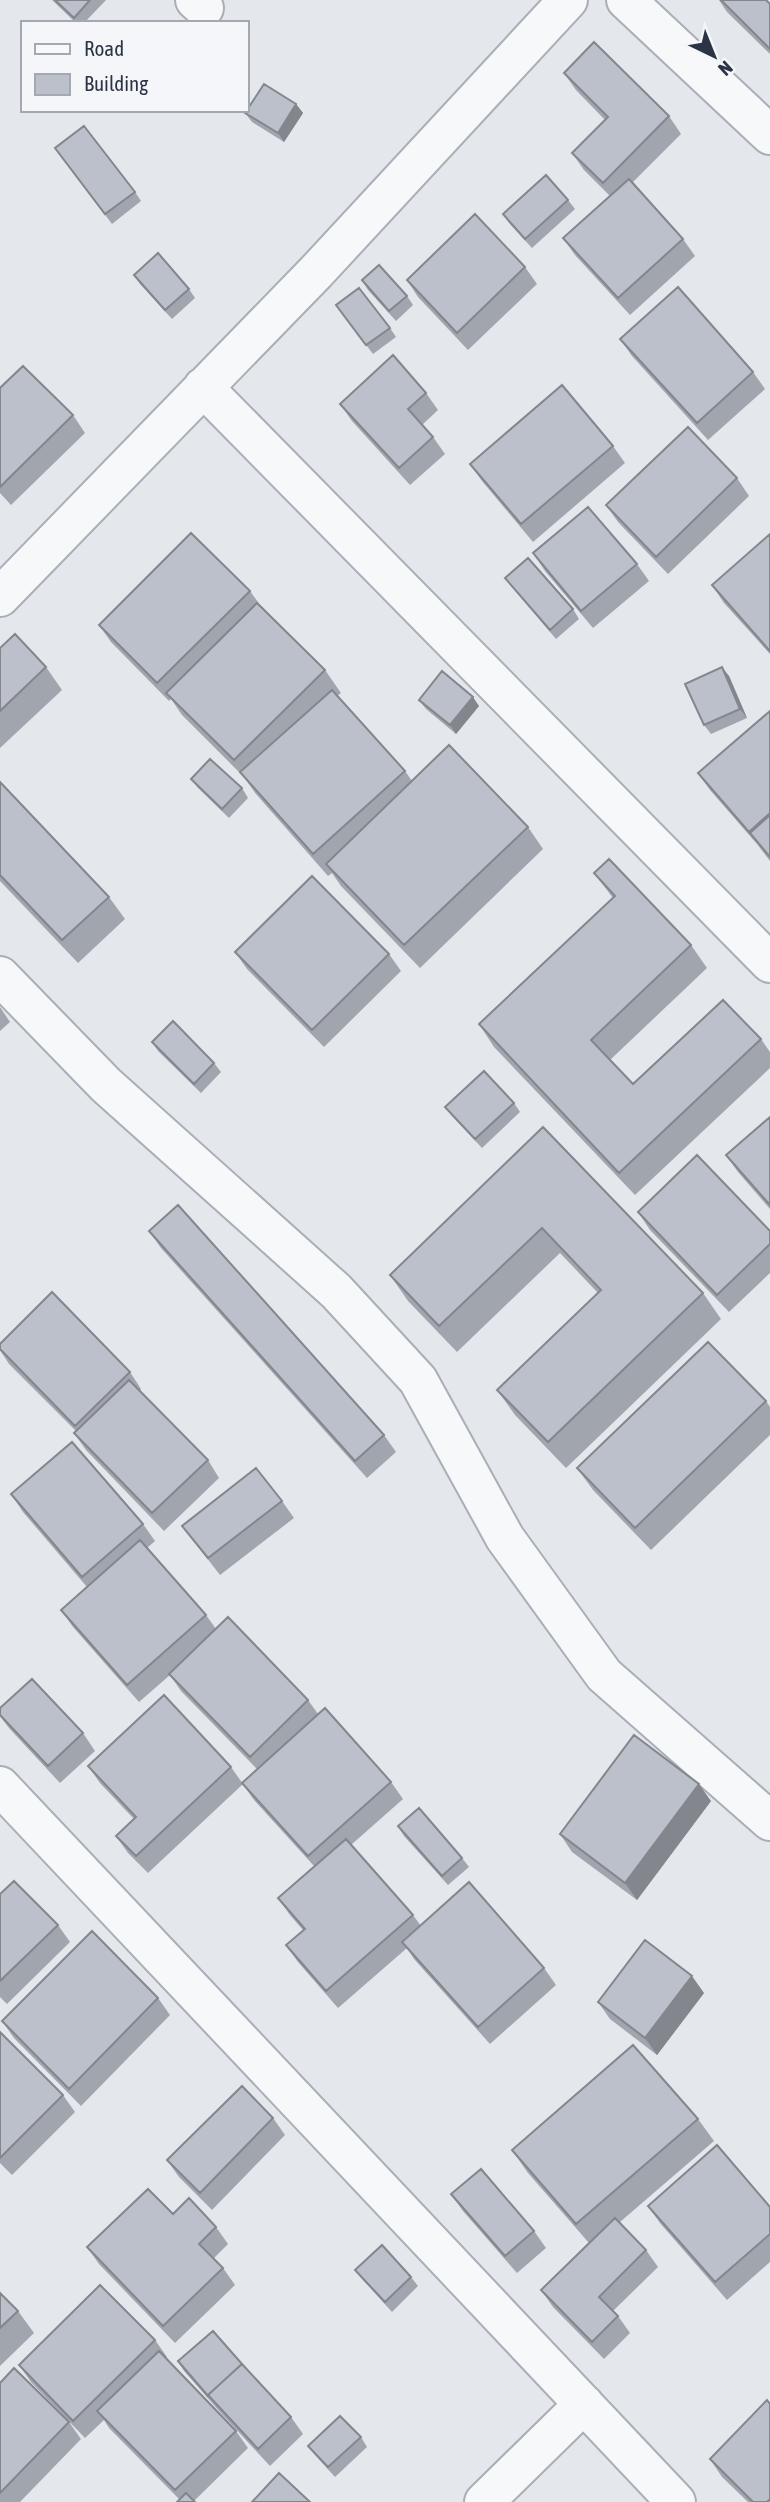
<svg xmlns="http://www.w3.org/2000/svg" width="770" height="2502" font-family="'Asap Condensed',sans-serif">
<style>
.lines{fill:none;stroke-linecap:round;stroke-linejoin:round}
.minor-casing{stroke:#a9aeb7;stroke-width:42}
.minor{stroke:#f7f8fa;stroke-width:38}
.wall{fill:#a1a5ae}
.shaded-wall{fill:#83868d}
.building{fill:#bbc0ca;stroke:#83868d;stroke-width:2}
</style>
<rect width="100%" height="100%" fill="#e4e7ec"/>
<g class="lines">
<defs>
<path id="minor" d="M195 0 204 8
M626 0 770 135
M203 387 770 963
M0 597 316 272 568 0
M0 976 106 1085 336 1291 418 1380 505 1538 604 1675 770 1821
M0 1786 676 2502
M484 2502 584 2404"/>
</defs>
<use href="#minor" class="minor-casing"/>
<use href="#minor" class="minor"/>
</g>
<path class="wall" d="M52 0H106L84 23H76Z
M719 0H766L770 4V54L727 12Z
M564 73 669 116 681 134 633 182 683 239 695 256 630 315 575 255 563 238 610 196 584 170 572 153 605 120 576 90Z
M296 104 303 113 284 142 252 122 245 113Z
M62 157 135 192 141 201 112 224Z
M568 200 575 209 532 248 509 223 503 214Z
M525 267 537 284 468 350 418 297 407 280Z
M134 275 189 289 195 298 172 319 140 284Z
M362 280 407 296 413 305 396 321 368 290Z
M336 305 390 328 396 337 373 354Z
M620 339 753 372 765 389 708 440 632 356Z
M0 388 73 415 85 433 11 505 0 493Z
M426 393 438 410 422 425 433 437 445 454 410 485 352 421 340 404Z
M613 446 625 463 533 542 482 481 470 464Z
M737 478 749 496 668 574 618 522 606 505Z
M770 534V654L724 603 712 585Z
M533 553 637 564 649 581 593 628 545 571Z
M505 578 573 609 579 619 556 639 512 587Z
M250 591 260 605 325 670 341 693 337 696 405 771 412 781 528 827 543 849 420 968 341 886 332 873 328 876 256 794 243 776 182 715 171 699 169 701 111 642 99 625Z
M0 648 46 667 62 690 0 748Z
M729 676 747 718 711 734 704 725Z
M419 700 479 706 456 734 426 709Z
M770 711V861L757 844 710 790 698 773Z
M191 779 242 788 248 798 229 818 198 788Z
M0 782 109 897 125 919 78 963 0 881Z
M594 873 691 945 707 968 610 1060 633 1084 761 1039 770 1052V1068L635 1195 494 1047 479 1024 613 898Z
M235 952 389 954 401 971 324 1047 247 969Z
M0 1007 10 1022 0 1031Z
M152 1042 214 1063 221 1072 201 1093 158 1051Z
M514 1103 520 1112 482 1148 452 1116 445 1107Z
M770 1117V1209L738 1172 726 1155Z
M543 1127 703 1293 721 1319 566 1468 515 1415 497 1390 598 1293 560 1253 457 1352 408 1301 390 1275Z
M638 1212 770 1231V1273L729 1312 650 1230Z
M149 1231 384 1435 396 1452 367 1478 161 1248Z
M0 1344 130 1372 141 1389 140 1391 208 1460 219 1478 164 1531 86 1450 74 1433 76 1431 9 1364 0 1350Z
M766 1401 770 1407V1435L651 1550 593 1490 577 1468Z
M11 1494 143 1524 155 1541 147 1548 206 1615 216 1629 308 1700 318 1714 391 1782 403 1799 351 1845 413 1915 421 1926 544 1968 556 1985 490 2044 414 1959 407 1948 338 2008 298 1962 286 1945 303 1930 290 1915 278 1898 314 1866 254 1800 242 1783 257 1769 181 1691 170 1675 139 1702 73 1627 61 1610 87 1587 23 1512Z
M282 1501 294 1518 220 1575 182 1526Z
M0 1708 83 1733 95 1751 60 1783 9 1728 0 1716Z
M88 1766 231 1767 243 1784 148 1873 128 1853 116 1836 134 1819 100 1783Z
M711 1801 637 1900 572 1852 560 1834Z
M398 1826 462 1858 469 1867 448 1885 404 1836Z
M0 1894 58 1925 70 1942 7 2004 0 1997Z
M704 1993 657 2055 610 2019 598 2002Z
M158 1998 170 2015 81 2106 14 2038 2 2021Z
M0 2032 63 2095 75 2112 12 2175 0 2163Z
M273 2118 285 2135 212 2210 179 2177 167 2160Z
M698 2119 714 2141 620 2222 646 2250 658 2267 613 2311 618 2316 630 2333 604 2359 553 2307 541 2290 589 2243 528 2173 512 2150Z
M451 2194 534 2231 546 2248 517 2273 463 2211Z
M648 2206 770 2207V2262L727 2300 660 2223Z
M173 2214 216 2227 228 2244 214 2258 223 2268 235 2285 175 2343 99 2264 87 2247Z
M355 2270 411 2277 418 2286 392 2312 362 2279Z
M0 2293 18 2311 34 2333 0 2366Z
M155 2340 167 2357 166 2359 236 2431 248 2448 194 2501 180 2500 109 2428 104 2420 85 2438 31 2382 19 2365Z
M178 2361 242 2364 291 2417 303 2434 270 2466 220 2412 184 2371Z
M0 2383 69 2422 81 2439 20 2502H0Z
M770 2404V2502H748L722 2477 710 2459Z
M361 2437 367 2447 335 2477 315 2455 308 2446Z"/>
<path class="shaded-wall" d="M296 104 303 113 284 142 278 133Z
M722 667 729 676 747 718 740 709Z
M473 697 479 706 456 734 450 725Z
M699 1784 711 1801 637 1900 625 1883Z
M692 1976 704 1993 657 2055 645 2038Z"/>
<path class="building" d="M55 0H90L74 18Z
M721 0H766L770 4V49Z
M594 42 669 116 603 183 572 153 608 117 564 73Z
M264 84 296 104 278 133 245 113Z
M84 126 135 192 105 214 55 148Z
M546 175 568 200 525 239 503 214Z
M629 179 683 239 618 298 563 238Z
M475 214 525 267 457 333 407 280Z
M158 253 189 289 165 310 134 275Z
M379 265 407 296 389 311 362 280Z
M678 287 753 372 697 423 620 339Z
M359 288 390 328 366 345 336 305Z
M393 355 426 393 408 409 433 437 399 468 340 404Z
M23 366 73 415 0 487V388Z
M562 385 613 446 521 524 470 464Z
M688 427 737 478 656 557 606 505Z
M588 507 637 564 581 611 533 553Z
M191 533 250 591 157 683 99 625Z
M770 534V651L712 585Z
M528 558 573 609 550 630 505 578Z
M257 603 325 670 234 760 166 693Z
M15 634 46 667 0 711V648Z
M722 667 740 709 704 725 685 684Z
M442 671 473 697 450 725 419 700Z
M332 690 405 771 313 854 240 772Z
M770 711V813L749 832 698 773Z
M449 745 528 827 404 945 326 864Z
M210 759 242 788 222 809 191 779Z
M0 782 109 897 62 940 0 875Z
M770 815V857L750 833Z
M609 859 691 945 591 1040 633 1084 723 1000 761 1039 619 1173 479 1024 615 896 594 873Z
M312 876 389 954 312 1030 235 952Z
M173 1021 214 1063 194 1084 152 1042Z
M484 1071 514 1103 475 1139 445 1107Z
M770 1117V1205L726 1155Z
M543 1127 703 1293 548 1442 497 1390 601 1290 542 1228 439 1326 390 1275Z
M697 1155 770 1231V1244L717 1295 638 1212Z
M178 1205 384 1435 355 1461 149 1231Z
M52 1292 130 1372 75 1426 0 1349V1344Z
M708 1342 766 1401 635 1528 577 1468Z
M129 1380 208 1460 152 1513 74 1433Z
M72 1442 143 1524 82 1577 11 1494Z
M256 1468 282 1501 208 1558 182 1526Z
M140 1540 206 1615 127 1685 61 1610Z
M228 1617 308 1700 250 1757 169 1674Z
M32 1679 83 1733 48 1766 0 1715V1708Z
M164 1695 231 1767 136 1856 116 1836 136 1817 88 1766Z
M325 1708 391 1782 308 1856 242 1783Z
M634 1735 699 1784 625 1883 560 1834Z
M419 1808 462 1858 442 1876 398 1826Z
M346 1839 413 1915 326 1991 286 1945 305 1929 278 1898Z
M14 1881 58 1925 0 1981V1894Z
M469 1882 544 1968 478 2027 402 1942Z
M92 1931 158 1998 69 2089 2 2021Z
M645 1940 692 1976 645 2038 598 2002Z
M0 2032 63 2095 0 2158Z
M633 2045 698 2119 576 2224 512 2150Z
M242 2086 273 2118 200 2193 167 2160Z
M717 2145 770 2207V2234L715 2282 648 2206Z
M481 2169 534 2231 505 2256 451 2194Z
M148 2189 173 2214 189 2198 216 2227 199 2244 223 2268 163 2326 87 2247Z
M615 2218 646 2250 599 2297 618 2316 592 2342 541 2290Z
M382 2245 411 2277 385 2302 355 2270Z
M100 2285 155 2340 73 2421 19 2365Z
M0 2293 18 2311 0 2328Z
M213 2331 242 2364 208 2395 209 2397 178 2361Z
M159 2351 236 2431 175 2490 97 2411Z
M242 2364 291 2417 258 2449 208 2395Z
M14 2368 69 2422 0 2493V2383Z
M767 2400 770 2404V2499L767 2502H753L710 2459Z
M340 2416 361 2437 328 2467 308 2446Z
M279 2473 310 2502H252Z
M186 2493 195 2502H177Z"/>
<rect x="21" y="21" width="228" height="91" fill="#f4f6f9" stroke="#a4a8b1" stroke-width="2"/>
<rect x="35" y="44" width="35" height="10" fill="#f7f8fa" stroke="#a4a8b1" stroke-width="2"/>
<text x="84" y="56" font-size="21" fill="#2b3445">Road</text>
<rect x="35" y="74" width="35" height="21" fill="#bbc0ca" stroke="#a4a8b1" stroke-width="2"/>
<text x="84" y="91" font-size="21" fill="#2b3445">Building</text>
<g transform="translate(714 56) rotate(137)" stroke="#f4f6f9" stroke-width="5" paint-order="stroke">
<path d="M0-5L12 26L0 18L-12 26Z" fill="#2b3445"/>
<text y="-10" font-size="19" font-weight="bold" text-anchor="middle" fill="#2b3445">N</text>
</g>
</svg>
